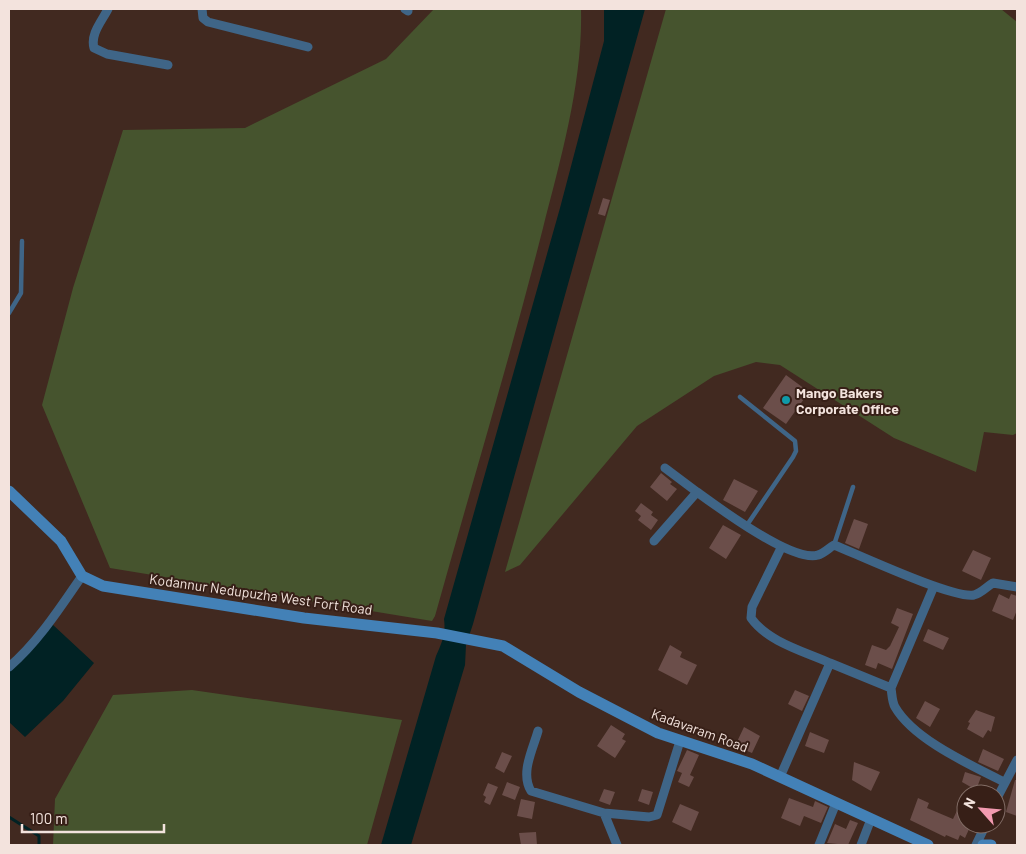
<svg xmlns="http://www.w3.org/2000/svg" width="1026" height="854" font-family="Barlow,sans-serif">
<style>
.green{fill:#46542e}
.water{fill:#012224}
.lines{fill:none;stroke-linecap:round;stroke-linejoin:round}
.stream{stroke:#012224;stroke-width:3}
.building{fill:#6b4e4a}
.service{stroke:#3f6587;stroke-width:4.5}
.minor{stroke:#3f6587;stroke-width:9}
.secondary{stroke:#4381b7;stroke-width:11}
.culture-dot{fill:#0f9aa8;stroke:#371f17;stroke-width:2}
.labels{text-anchor:middle;dominant-baseline:central;stroke-width:4;stroke-linejoin:round;paint-order:stroke}
.poi-label{font-size:14px;font-weight:bold;fill:#f3e3dd;stroke:#371f17;text-anchor:start}
.street-label{font-size:14px;fill:#f3e3dd;stroke:#371f17}
</style>
<rect width="100%" height="100%" fill="#412920"/>
<path class="green" d="M434 9H581C583 81 561 158 543 228 510 358 471 487 435 616L432 621 110 568 42 405 73 288 123 130 245 128 386 59Z
M666 9H1001L1017 22V433L1013 435 984 432 976 472 894 438 780 365 756 362 714 376 637 426 520 565 505 572Z
M192 690 402 720 367 845H53L55 799 113 695Z"/>
<path class="water" d="M604 9H645L473 624 466 645 465 665 411 845H381L436 656C442 643 446 633 444 619L560 208 604 41Z
M52 624 94 663 63 701 25 737 9 722V670Z"/>
<g class="lines">
<path class="stream" d="M9 817 39 836V845"/>
</g>
<path class="building" d="M603 198 610 200 605 216 598 214Z
M786 375 809 392 786 424 763 408Z
M661 473 672 482 670 484 677 489 667 501 650 487Z
M734 479 758 491 745 512 723 500Z
M641 503 653 512 651 515 658 520 651 530 638 520 641 516 635 511Z
M854 519 868 524 859 549 845 543Z
M723 525 741 535 726 559 709 548Z
M973 550 991 558 981 580 962 571Z
M999 594 1009 599 1011 594 1017 596V610L1013 620 992 611Z
M897 608 913 614 892 669 878 663 876 669 865 665 872 645 886 650 890 646 899 627 891 623Z
M928 629 949 638 943 650 923 641Z
M670 645 682 652 680 657 697 665 687 685 658 670Z
M795 690 809 696 802 711 788 704Z
M925 701 940 709 930 727 916 718Z
M976 710 995 717 991 732 988 730 983 738 967 729 970 723 968 722Z
M611 725 625 734 622 739 626 741 615 758 597 746Z
M744 727 760 736 752 753 735 746Z
M810 732 829 740 824 753 805 746Z
M983 749 1004 759 998 771 978 762Z
M687 750 699 755 690 775 694 777 689 787 678 782 682 773 677 771Z
M502 752 512 756 504 773 495 768Z
M854 762 880 772 871 791 852 780Z
M965 772 981 777 976 790 962 782Z
M1015 780H1017V816L1006 812Z
M507 782 520 787 515 800 502 795Z
M488 783 498 787 490 805 484 802 486 797 483 795Z
M604 789 615 792 610 805 599 801Z
M642 789 653 792 649 805 638 801Z
M966 792V825L970 827 965 838 960 835 958 840 946 835 945 837 910 820 918 798 929 803 927 808 953 819Z
M789 798 813 807 815 801 828 807 821 823 804 816 800 826 781 818Z
M521 799 535 802 532 819 517 816Z
M680 804 699 812 691 831 672 822Z
M850 820 858 823 848 845 827 843 835 824 846 829Z
M536 832 537 845H521L519 833Z"/>
<g class="lines">
<path class="service" d="M9 313 21 293 22 241
M740 397 795 441 796 451 793 457 747 525
M834 545 853 487"/>
<path class="minor" d="M108 9C102 21 90 34 94 48L107 54 168 65
M202 9 203 18 208 22 308 47
M405 9 408 11
M665 468 697 492
M654 541 697 492C719 508 793 563 818 555 823 554 829 548 834 545 859 555 953 599 974 595 982 593 986 587 993 583L1017 587
M934 586 891 688C892 694 892 702 895 707 914 740 971 765 1004 782
M830 663 891 688
M9 667C38 642 60 608 82 576
M538 731C533 749 520 773 531 791L604 813 617 845
M780 777 830 663C803 651 768 642 751 618L752 607 781 548
M996 800 1017 760
M604 813 649 817 657 815 680 741
M819 845 836 803
M861 845 871 819
M976 845 986 824"/>
<path class="secondary" d="M9 491 61 541 82 576 103 586 304 618 437 633 503 646 579 692 658 733 752 764 928 845
M983 845H991"/>
</g>
<circle class="culture-dot" cx="786" cy="400" r="5"/>
<g class="labels">
<g class="poi-label">
<text x="796" y="392">Mango Bakers<tspan x="796" dy="16">Corporate Office</tspan></text>
</g>
<g class="street-label">
<text transform="translate(261 594) rotate(8)">Kodannur Nedupuzha West Fort Road</text>
<text transform="translate(700 730) rotate(20)">Kadavaram Road</text>
</g>
</g>
<rect width="1026" height="854" fill="none" stroke="#f3e3dd" stroke-width="20"/>
<g transform="translate(981 809) rotate(297)"><circle r="24" fill="#371f17" stroke="#826d66"/>
<path d="M0-4L9 19L0 12L-9 19Z" fill="#f29ab0"/>
<text y="-8" font-size="14" font-weight="bold" text-anchor="middle" fill="#f3e3dd">N</text>
</g>
<path d="M22 824v8h142v-8" fill="none" stroke="#f3e3dd" stroke-width="2.5"/>
<text x="30" y="824" font-size="15" fill="#f3e3dd" stroke="#371f17" stroke-width="4" paint-order="stroke">100 m</text>
</svg>
